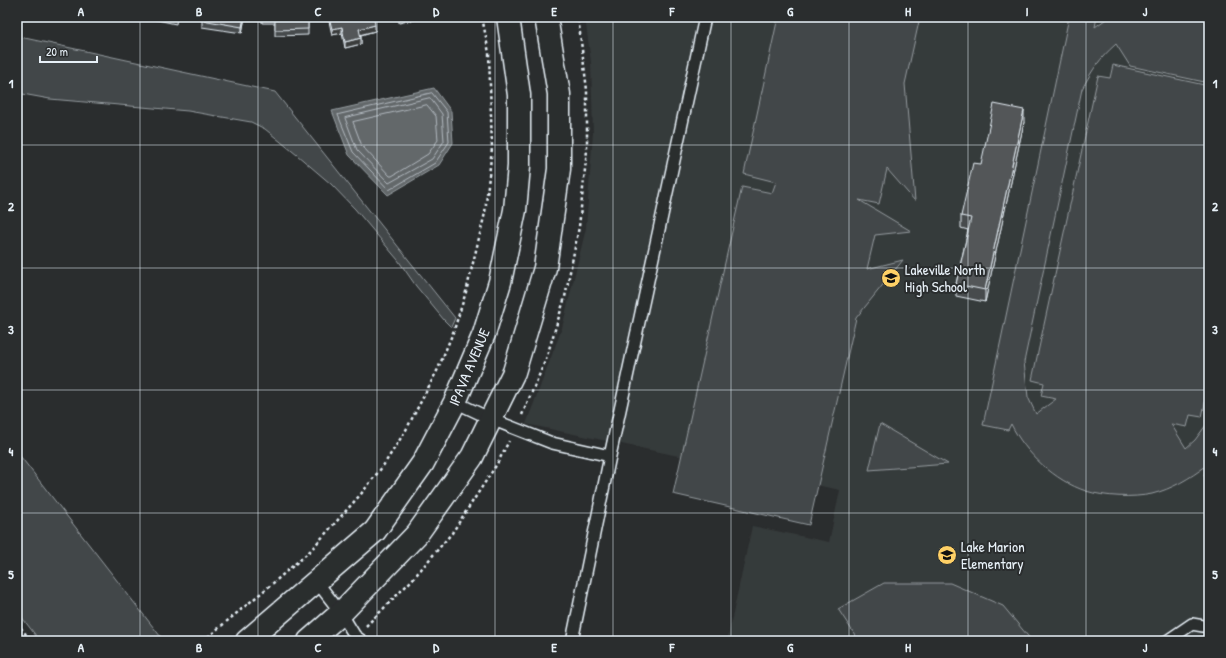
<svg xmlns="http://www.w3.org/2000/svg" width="1226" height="658" font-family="'Patrick Hand',sans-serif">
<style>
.built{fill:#363a3b}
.green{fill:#424648;stroke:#959ca0}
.water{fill:#63686b;stroke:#989fa3}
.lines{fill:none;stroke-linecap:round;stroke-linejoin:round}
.shore{stroke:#b3bac0;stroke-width:1}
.service-casing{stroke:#e8f1f8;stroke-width:14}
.tertiary-casing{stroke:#e8f1f8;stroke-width:25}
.path{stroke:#e8f1f8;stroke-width:2.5;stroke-dasharray:3 3;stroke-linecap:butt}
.service{stroke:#2a2d2e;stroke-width:11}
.tertiary{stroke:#2a2d2e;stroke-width:22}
.wall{fill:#474b4d;stroke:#e8f1f8}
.shaded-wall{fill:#3a3d3e;stroke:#e8f1f8}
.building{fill:#535759;stroke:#e8f1f8}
.grid{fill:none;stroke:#e8f1f8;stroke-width:1;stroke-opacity:0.55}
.labels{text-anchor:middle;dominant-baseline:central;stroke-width:4;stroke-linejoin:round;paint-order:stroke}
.poi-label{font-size:15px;fill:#e8f1f8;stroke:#2a2d2e;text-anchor:start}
.street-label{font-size:15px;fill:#e8f1f8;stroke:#2a2d2e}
.neatline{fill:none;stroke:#e8f1f8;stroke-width:1.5}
.grid-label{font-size:13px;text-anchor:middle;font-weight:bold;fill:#e8f1f8}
</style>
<rect width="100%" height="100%" fill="#2a2d2e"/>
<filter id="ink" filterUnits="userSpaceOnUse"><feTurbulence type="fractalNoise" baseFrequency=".025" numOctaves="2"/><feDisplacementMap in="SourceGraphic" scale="8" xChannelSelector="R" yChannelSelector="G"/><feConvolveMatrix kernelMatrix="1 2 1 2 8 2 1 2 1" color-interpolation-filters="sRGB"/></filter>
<g filter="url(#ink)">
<path class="built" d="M585 17H1209V641H727L752 526 829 542 840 490 526 424 562 328 586 228 593 133 591 62Z"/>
<path class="green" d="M778 17H920L905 84 915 201 887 169 879 204 859 200 911 231 875 235 867 269 903 260 856 318 809 525 673 494 742 187 772 193 776 182 744 174Z
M1069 17H1097L1095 27 1109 17H1209V83L1130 66 1116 44C1099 59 1093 69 1082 89L1024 362 1028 397 1036 414 1056 399 1041 396 1044 383 1032 380 1098 76 1110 78 1113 65 1209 86V384L1202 417 1190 415 1187 427 1171 424 1186 448 1195 440 1209 421V477L1204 476 1206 466C1190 478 1172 489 1152 494 1133 498 1105 497 1086 491 1055 481 1025 453 1011 424L1008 430 983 425Z
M20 37 275 92 455 318 451 327 444 320 416 286 398 260 355 209 331 184 297 155 265 129 251 122 188 111 50 99 17 93V39Z
M880 424 948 464 869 470Z
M17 452 164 641H40L17 611Z
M884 583H950L1003 606 1032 641H859L838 609Z"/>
<path class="water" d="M434 88 451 111 453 143 439 165 388 195 349 155 332 111Z"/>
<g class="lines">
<path class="shore" d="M432 93 447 112 449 142 435 163 389 190 353 152 338 115Z
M430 98 442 114 444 141 432 159 389 183 357 150 345 118Z
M427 105 436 116 438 140 428 154 392 176H390L362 146 353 122Z"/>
<defs>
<path id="service" d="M455 402 491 419 552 443 610 456
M317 582 341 613 355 636 362 641
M572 641 610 456 705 17
M1167 641 1192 624 1209 627"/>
<path id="tertiary" d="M247 641 375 531 423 463 455 402 484 334 500 282 515 210 519 166V95L508 17
M309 641 341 613 417 534 472 457 514 372 545 268 559 169V94L546 17"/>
</defs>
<use href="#service" class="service-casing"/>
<use href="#tertiary" class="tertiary-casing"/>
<path class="path" d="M522 415 546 359 565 297 579 227 587 150V90L578 17
M17 623 31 641
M366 626 411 581 452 533 497 464 509 441
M203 641 272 584 310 551 361 494 383 466 406 430 438 369 454 330 466 292 485 213 492 148 489 53 482 17"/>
<use href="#service" class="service"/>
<use href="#tertiary" class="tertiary"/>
</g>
<path class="wall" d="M143 17H177L176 24Z
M245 17 242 33 202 27V20Z
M262 17H308V35L275 36V23H262Z
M328 17H374L375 31 361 35V44L345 48 342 33 332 35Z
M1024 122 985 302 956 296V284L968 230 961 228V216L981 164Z"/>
<path class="shaded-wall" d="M244 17H245L242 33V27Z
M399 17H427L399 23Z
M375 25V31L359 35V29Z
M342 27V33L332 35V29Z
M361 38V44L345 48V42Z
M1024 110V122L985 302V290Z"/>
<path class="building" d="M203 17H244L242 27 202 20Z
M275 17H308V29L275 30Z
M329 17H374L375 25 359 29 361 38 345 42 342 27 332 29Z
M994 104 1024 110 985 290 956 284 971 218 961 216 973 163 981 164Z"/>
</g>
<path class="grid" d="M140 17V641M258 17V641M377 17V641M495 17V641M613 17V641M731 17V641M849 17V641M968 17V641M1086 17V641M17 145H1209M17 268H1209M17 390H1209M17 513H1209"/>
<defs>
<symbol id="school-disc" viewBox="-11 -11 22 22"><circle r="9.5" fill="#ffd166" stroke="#2a2d2e"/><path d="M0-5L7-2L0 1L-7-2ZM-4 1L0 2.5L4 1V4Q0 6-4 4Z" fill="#111"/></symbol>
</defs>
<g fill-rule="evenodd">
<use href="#school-disc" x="880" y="267" width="22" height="22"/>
<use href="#school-disc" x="936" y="544" width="22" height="22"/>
</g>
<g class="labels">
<g class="poi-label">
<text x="905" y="269">Lakeville North<tspan x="905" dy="17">High School</tspan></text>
<text x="961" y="546">Lake Marion<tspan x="961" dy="17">Elementary</tspan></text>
</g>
<g class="street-label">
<text transform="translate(469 367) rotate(-67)">IPAVA AVENUE</text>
</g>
</g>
<rect width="1226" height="658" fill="none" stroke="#2a2d2e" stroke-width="44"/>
<path d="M40 56v6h57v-6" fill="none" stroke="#e8f1f8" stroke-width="2"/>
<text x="46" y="56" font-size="12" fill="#e8f1f8" stroke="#2a2d2e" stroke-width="3" paint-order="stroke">20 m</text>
<rect x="22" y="22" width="1182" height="614" class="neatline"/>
<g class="grid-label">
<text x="81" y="16">A</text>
<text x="199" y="16">B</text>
<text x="318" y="16">C</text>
<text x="436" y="16">D</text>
<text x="554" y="16">E</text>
<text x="672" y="16">F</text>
<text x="790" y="16">G</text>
<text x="908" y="16">H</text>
<text x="1027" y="16">I</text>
<text x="1145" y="16">J</text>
<text x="11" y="88">1</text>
<text x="1215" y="88">1</text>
<text x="11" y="211">2</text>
<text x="1215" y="211">2</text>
<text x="11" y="334">3</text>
<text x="1215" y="334">3</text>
<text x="11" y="456">4</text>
<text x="1215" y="456">4</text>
<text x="11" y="579">5</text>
<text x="1215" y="579">5</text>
<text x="81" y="652">A</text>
<text x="199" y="652">B</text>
<text x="318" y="652">C</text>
<text x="436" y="652">D</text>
<text x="554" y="652">E</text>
<text x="672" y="652">F</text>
<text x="790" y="652">G</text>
<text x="908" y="652">H</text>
<text x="1027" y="652">I</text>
<text x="1145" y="652">J</text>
</g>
</svg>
